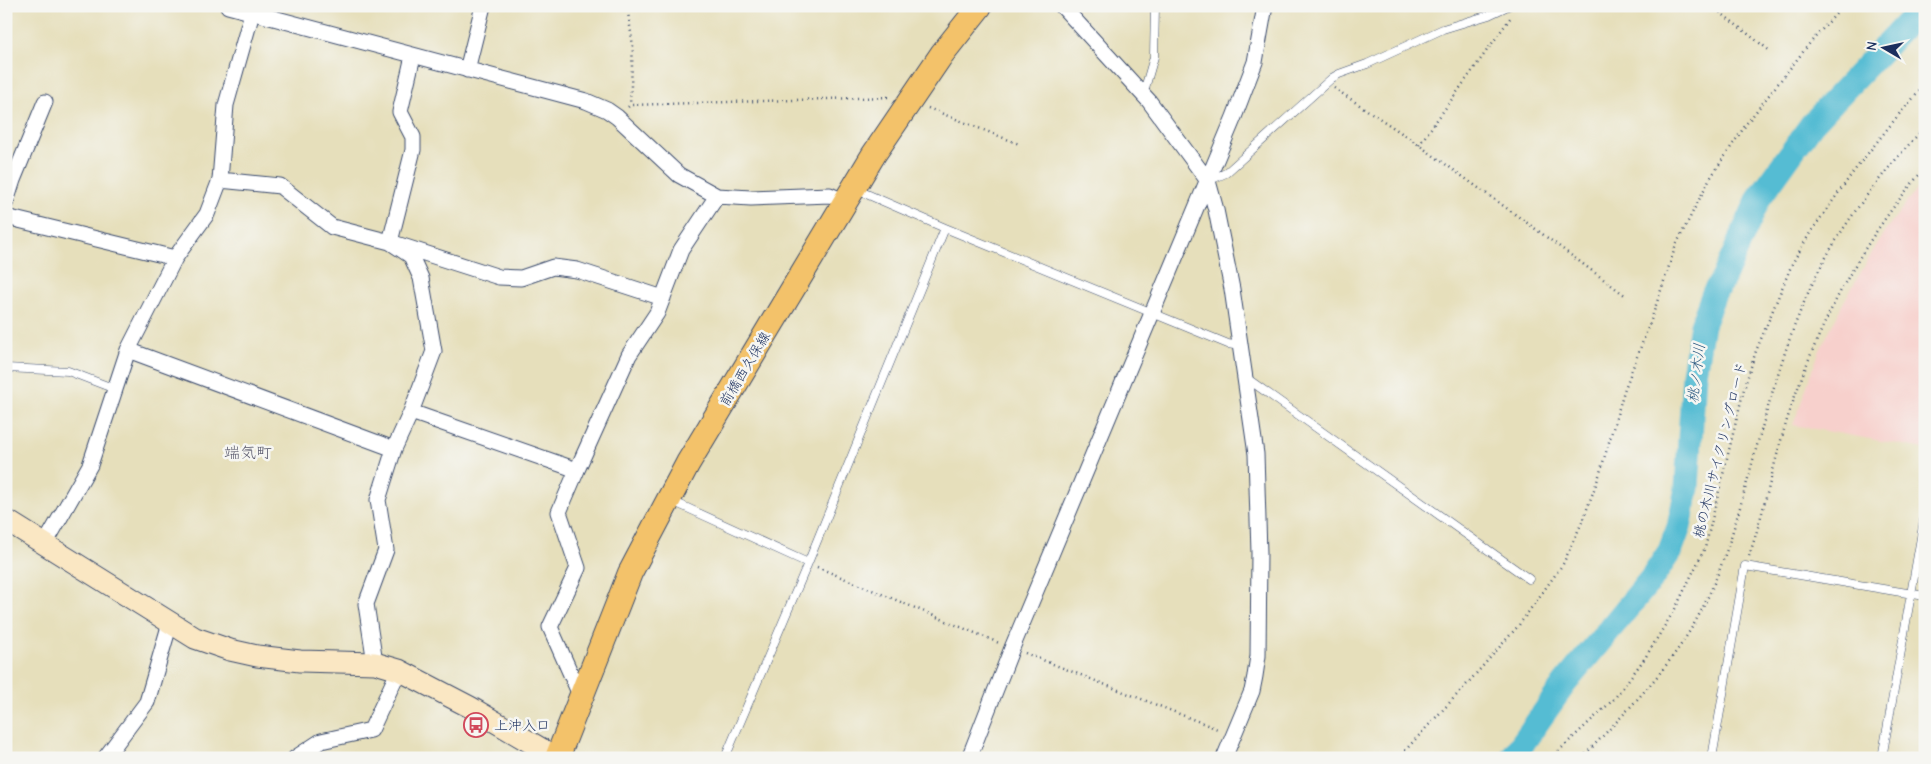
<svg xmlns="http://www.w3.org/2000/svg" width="1931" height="764" font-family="'Comic Neue','Klee One',sans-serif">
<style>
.built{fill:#f7d0cc}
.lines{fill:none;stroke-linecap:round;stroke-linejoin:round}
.river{stroke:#55bcd3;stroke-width:25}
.lane-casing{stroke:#39496c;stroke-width:9}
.street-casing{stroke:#39496c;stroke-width:17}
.secondary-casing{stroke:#39496c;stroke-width:23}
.primary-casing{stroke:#39496c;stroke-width:26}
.path{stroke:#39496c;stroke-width:2.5;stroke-dasharray:1 4;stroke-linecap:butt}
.lane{stroke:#fff;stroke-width:8}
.street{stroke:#fff;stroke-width:15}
.secondary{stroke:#fae7c3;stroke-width:21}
.primary{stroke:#f3c26a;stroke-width:24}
.labels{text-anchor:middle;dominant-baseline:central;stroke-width:5;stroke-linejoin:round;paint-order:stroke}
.street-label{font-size:14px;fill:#1b2f5e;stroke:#f6f6f2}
.poi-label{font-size:14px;fill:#1b2f5e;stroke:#f6f6f2;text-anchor:start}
.water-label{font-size:15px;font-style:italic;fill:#2c5981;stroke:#f6f6f2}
.quarter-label{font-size:16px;fill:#5b5b6e;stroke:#f6f6f2}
</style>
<rect width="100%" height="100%" fill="#f6f6f2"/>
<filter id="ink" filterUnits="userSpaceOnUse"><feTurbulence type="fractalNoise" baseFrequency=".02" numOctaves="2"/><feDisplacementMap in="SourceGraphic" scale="10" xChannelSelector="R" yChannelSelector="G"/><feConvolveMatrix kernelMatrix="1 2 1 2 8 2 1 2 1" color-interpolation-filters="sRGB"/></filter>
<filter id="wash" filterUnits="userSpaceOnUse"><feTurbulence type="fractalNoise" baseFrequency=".0096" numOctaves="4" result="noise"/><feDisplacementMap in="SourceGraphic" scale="20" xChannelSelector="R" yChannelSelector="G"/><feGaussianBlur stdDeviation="1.12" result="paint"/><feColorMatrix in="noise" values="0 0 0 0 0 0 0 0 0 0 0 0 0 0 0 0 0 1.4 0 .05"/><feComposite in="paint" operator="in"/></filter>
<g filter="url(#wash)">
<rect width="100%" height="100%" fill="#e6dfbb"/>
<path class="built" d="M1925 178V449L1793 425 1819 352 1843 303 1884 232Z"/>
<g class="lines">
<path class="river" d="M1512 758 1565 683 1652 578 1670 551 1679 527 1687 488 1694 374 1702 325 1714 293 1723 279 1759 198 1812 124 1923 6"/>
</g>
</g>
<g filter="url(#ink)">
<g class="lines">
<defs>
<path id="lane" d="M1143 95 1154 57 1155 6
M1210 180 1226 173 1332 78 1339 74 1367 64 1443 29 1489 15 1508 6
M855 189 945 228 1228 344 1240 346
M6 368 68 371 115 389
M1245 377 1529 579
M672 501 808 563
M725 758 808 563 945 228
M1712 758 1745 566 1925 596
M1882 758 1925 515"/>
<path id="street" d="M228 6 586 101 607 110 617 117 679 175 717 196 751 198 830 195 846 202
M1062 6 1149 101 1208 181 1216 210 1232 289 1256 454 1259 553 1258 656 1255 676 1252 691 1224 758
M413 56 400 112 413 137V150L390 242 499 277 521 278 553 267 577 270 663 298
M467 70 483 6
M220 180 280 186 332 227 390 242 411 256 421 278 434 351 411 412 394 449 378 500 386 550 366 604 375 663
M6 202 13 180 45 102
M6 217 175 258
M128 350 394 449
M411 412 577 470 629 355 657 313 681 250 717 196
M577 470 559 512 578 568 550 627 581 697
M45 544 90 465 128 350 175 258 207 214 220 180 226 105 254 6
M105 758 147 702 170 623
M295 758 321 741 371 730 399 670
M969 758 1012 648 1234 117 1255 62 1265 6"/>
<path id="secondary" d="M6 520 195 638 230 650 257 656 300 661 375 663 399 670 470 707 557 758"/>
<path id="primary" d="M557 758 630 573 688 463 874 154 942 54 980 6"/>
</defs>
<use href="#lane" class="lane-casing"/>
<use href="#street" class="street-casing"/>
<use href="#secondary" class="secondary-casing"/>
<use href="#primary" class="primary-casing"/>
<path class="path" d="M627 6 633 46 630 105
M1712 6 1770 51
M1334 88 1409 138 1537 230 1626 296
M628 107 630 105 891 97
M928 108 1019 144
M1419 145 1511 17
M1749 556C1764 512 1773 465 1787 420 1817 326 1860 243 1925 168
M817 567 999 643
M1025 653 1220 730
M1398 758 1467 684 1519 625 1563 564 1583 520 1599 476 1624 391 1651 320 1676 245 1709 180 1747 123 1810 43 1843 6
M1551 758 1614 699 1645 658 1675 609 1705 548 1744 389 1756 351 1792 264 1810 233 1854 171 1900 113 1925 85
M1582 758C1628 709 1677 663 1706 601 1734 543 1747 477 1766 414 1777 376 1789 337 1805 300 1832 236 1877 178 1925 127"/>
<use href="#lane" class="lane"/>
<use href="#street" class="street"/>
<use href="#secondary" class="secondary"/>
<use href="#primary" class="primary"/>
</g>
</g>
<defs>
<symbol id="bus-ring" viewBox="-11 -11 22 22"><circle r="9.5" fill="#f6f6f2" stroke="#d1495b" stroke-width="1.5"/><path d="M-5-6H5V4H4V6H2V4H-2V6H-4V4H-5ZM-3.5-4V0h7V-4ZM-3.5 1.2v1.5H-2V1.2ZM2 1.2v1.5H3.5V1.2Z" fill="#d1495b"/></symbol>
</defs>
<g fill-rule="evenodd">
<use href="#bus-ring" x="462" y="711" width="28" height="28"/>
</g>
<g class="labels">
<g class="street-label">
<text transform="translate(745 369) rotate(-59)">前橋西久保線</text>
<text transform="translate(1720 450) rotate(-76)">桃の木川サイクリングロード</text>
</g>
<g class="poi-label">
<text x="494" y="725">上沖入口</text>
</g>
<g class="water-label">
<text transform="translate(1696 373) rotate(-83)">桃ノ木川</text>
</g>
<g class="quarter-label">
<text x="248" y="453">端気町</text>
</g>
</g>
<rect width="1931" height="764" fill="none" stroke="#f6f6f2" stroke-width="25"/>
<g transform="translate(1884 48) rotate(279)" stroke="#f6f6f2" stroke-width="4" paint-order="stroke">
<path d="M0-4L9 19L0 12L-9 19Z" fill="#1b2f5e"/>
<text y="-8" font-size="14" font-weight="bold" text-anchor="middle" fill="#1b2f5e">N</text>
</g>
</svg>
